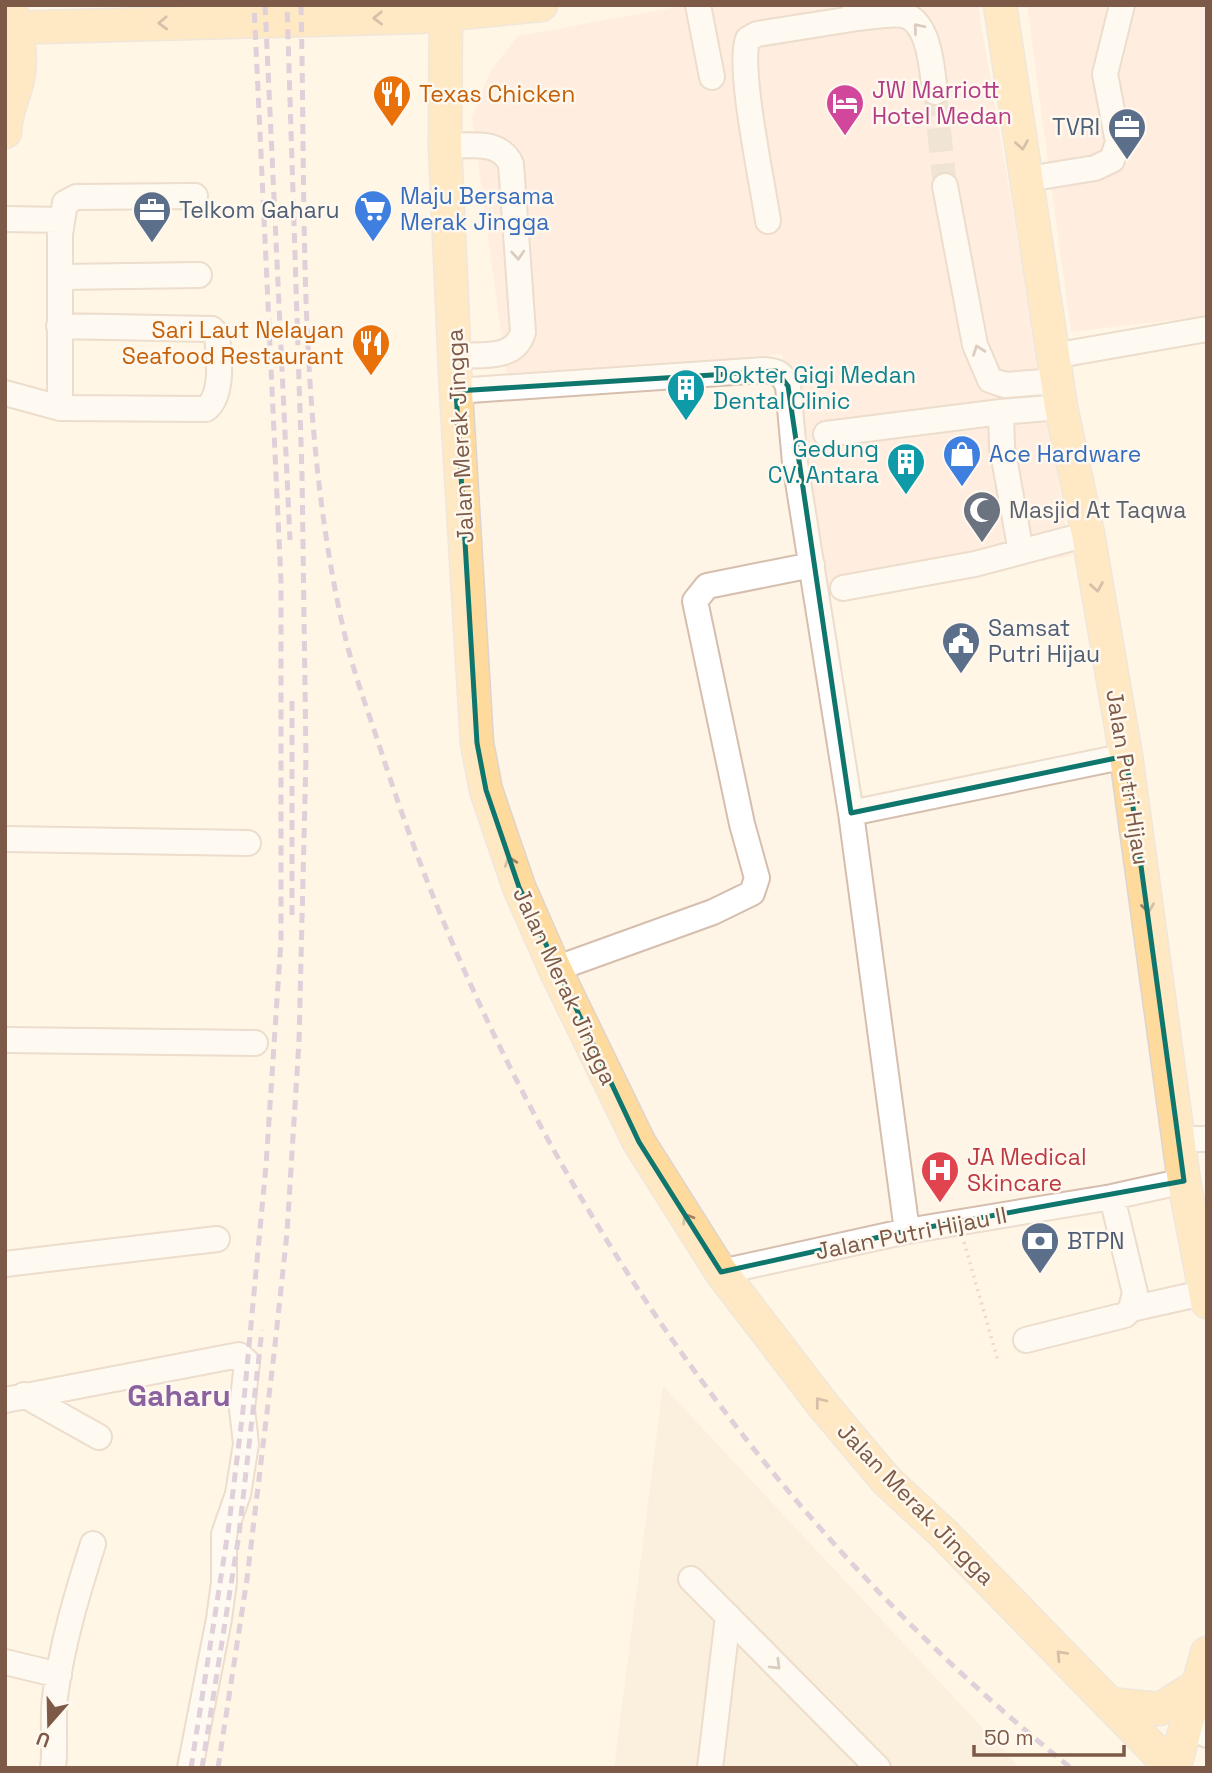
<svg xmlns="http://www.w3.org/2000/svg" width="1212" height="1773" font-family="'Space Grotesk',sans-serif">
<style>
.residential{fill:#f7e7d3}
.commercial{fill:#ffe5da}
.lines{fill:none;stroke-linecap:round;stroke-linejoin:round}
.minor-tunnel{stroke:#decebe;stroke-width:24;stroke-dasharray:24 12;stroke-linecap:butt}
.minor-casing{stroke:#d5bead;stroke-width:28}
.major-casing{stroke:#ddd4cf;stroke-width:35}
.path{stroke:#ddb59d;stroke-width:3.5;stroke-dasharray:2 5;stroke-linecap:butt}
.minor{stroke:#fff;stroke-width:24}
.major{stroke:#ffda9d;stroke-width:32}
.rail{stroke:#b8a2cb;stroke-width:5;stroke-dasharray:10 7;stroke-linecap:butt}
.oneway{stroke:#a38061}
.oneway2{stroke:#b09c91}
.marked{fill:none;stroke:#0f766e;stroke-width:5;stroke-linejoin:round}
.labels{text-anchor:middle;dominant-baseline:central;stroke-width:5;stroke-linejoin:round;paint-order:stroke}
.hotel-label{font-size:23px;fill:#b23c85;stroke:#fff8ef;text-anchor:start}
.food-label{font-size:23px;fill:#c56008;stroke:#fff8ef;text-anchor:start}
.service-label{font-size:23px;fill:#4e5e75;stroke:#fff8ef;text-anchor:start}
.shop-label{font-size:23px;fill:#366cbe;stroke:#fff8ef;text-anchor:start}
.culture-label{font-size:23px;fill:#0d838f;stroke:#fff8ef;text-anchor:start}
.street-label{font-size:23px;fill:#7c5a47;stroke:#fff8ef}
.worship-label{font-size:23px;fill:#5b616d;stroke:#fff8ef;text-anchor:start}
.health-label{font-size:23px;fill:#be3a42;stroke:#fff8ef;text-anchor:start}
.district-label{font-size:30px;font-weight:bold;fill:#8b629f;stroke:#fff8ef}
</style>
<rect width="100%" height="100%" fill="#fff5e6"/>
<path class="residential" d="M663 1386 1020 1768H614Z"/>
<path class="commercial" d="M687 5H978L1071 556 820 597 782 354 507 378 472 117 491 70 518 36Z
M1027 5H1207V316L1071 332Z"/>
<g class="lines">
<path class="minor-tunnel" d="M935 92 945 186"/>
<defs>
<path id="minor" d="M698 5 712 77
M855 5 858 18C872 17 889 13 902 15 930 19 932 71 935 92
M445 146C470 146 499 139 511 164L523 332C515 361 481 354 456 356
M1028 179 1095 168 1112 160 1118 142 1105 74 1122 5
M945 186 975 345 990 380 1005 385 1057 381
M5 219 62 220
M768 221C763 185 737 66 748 39L757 34 858 18
M61 277 199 275
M59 326 212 329 217 335C219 356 224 395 206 409L60 408
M1053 356 1207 329
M456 391 764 370C777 371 782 373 788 386L795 463 851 813 907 1231
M5 393 60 408V234L65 203 76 197 195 196
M826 434 1001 412
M1021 552 1002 447 1001 412 1061 407
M843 588 975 564 1088 534
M851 813 1126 756
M5 839 248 843
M555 969 713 912 752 893 757 878 742 824 695 601 707 586 812 565
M5 1040 255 1043
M1180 1139H1207
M5 1264 217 1239
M721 1272 907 1231 1112 1197 1184 1181
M1131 1309 1207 1292
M1026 1340 1125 1315 1131 1309 1135 1293 1112 1197
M24 1395 99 1437
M5 1400 239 1355 247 1362 242 1409 246 1444 238 1494 224 1534V1582L219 1619 190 1768
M691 1579 878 1768
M5 1662 59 1675
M1188 1725 1207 1735
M53 1768C56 1744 52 1720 55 1697 62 1644 77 1594 93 1544
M710 1768 728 1616"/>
<path id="major" d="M446 5 445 146 456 391 477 743 486 790 519 887 555 969 639 1142 721 1272 823 1405 886 1480 944 1534 1172 1768
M1000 5 1061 407 1088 534 1126 756 1184 1181 1207 1302
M5 28 419 17 541 5
M5 132C5 116 10 106 15 90 24 64 19 29 8 5
M1109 1704 1160 1709 1200 1684
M1174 1768 1207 1653"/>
</defs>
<use href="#minor" class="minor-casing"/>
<use href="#major" class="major-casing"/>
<path class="path" d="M964 1242 998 1361"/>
<use href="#minor" class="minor"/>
<use href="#major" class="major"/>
<path class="rail" d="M265 5 290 540
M301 5C306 215 297 430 345 636 355 678 371 719 384 760 510 1150 751 1512 1071 1768
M292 915V701
M191 1768 228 1532 243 1410 266 1165 281 940V581L254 5
M202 1768 239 1534 262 1330
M218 1768 247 1579 274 1354 287 1233 299 1041 306 757 302 474 287 5"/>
</g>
<defs><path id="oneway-chevron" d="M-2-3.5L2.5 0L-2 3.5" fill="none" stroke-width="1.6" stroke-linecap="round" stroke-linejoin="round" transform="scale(1.75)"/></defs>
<g class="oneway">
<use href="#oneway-chevron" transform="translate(378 18) rotate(179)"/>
<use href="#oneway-chevron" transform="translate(163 23) rotate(178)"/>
<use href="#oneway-chevron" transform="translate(1022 145) rotate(81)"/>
<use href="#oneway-chevron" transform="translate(1097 587) rotate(80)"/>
<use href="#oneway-chevron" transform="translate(510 861) rotate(-109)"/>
<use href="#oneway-chevron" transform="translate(1148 908) rotate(82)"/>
<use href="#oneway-chevron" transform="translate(687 1218) rotate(-122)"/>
<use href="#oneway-chevron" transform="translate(820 1402) rotate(-128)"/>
<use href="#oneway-chevron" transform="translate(1061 1655) rotate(-134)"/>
</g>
<g class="oneway2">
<use href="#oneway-chevron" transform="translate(918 28) rotate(-130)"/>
<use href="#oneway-chevron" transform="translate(518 255) rotate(86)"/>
<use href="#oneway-chevron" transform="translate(978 350) rotate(-110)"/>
<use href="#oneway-chevron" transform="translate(776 1665) rotate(45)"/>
</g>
<path d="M0 0H1212V1773H0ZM776 371 788 386 851 813 1126 756 1184 1181 907 1231 721 1272 639 1142 519 887 486 790 477 743 456 391Z" fill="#fff5e6" fill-opacity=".55" fill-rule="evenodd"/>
<path class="marked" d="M776 371 788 386 851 813 1126 756 1184 1181 907 1231 721 1272 639 1142 519 887 486 790 477 743 456 391Z"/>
<defs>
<symbol id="restaurant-pin" viewBox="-11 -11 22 30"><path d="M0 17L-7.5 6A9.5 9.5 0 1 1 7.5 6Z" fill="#e8710a" stroke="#fff8ef"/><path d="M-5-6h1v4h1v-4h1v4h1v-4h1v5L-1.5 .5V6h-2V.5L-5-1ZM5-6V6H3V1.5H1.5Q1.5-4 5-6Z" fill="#fff"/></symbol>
<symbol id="hotel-pin" viewBox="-11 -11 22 30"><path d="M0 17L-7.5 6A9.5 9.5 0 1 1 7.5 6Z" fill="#d1479c" stroke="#fff8ef"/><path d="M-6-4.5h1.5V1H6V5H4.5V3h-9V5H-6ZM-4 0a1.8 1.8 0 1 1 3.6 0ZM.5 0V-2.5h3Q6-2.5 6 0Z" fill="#fff"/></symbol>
<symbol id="office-pin" viewBox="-11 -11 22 30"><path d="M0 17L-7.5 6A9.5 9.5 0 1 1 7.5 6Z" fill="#5c6f8a" stroke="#fff8ef"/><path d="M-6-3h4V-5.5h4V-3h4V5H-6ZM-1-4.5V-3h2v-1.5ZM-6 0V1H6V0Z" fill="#fff"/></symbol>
<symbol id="supermarket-pin" viewBox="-11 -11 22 30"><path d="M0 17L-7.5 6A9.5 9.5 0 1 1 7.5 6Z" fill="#3f7fe0" stroke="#fff8ef"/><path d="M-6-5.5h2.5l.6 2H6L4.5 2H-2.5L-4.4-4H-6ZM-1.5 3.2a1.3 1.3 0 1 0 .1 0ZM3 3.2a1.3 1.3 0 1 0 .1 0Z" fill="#fff"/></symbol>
<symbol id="building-pin" viewBox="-11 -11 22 30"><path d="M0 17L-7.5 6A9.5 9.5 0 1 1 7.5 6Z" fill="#0f9aa8" stroke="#fff8ef"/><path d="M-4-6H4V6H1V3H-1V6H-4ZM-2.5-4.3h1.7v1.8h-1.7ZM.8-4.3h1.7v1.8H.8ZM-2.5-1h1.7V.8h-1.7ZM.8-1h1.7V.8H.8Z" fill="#fff"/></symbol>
<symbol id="shop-pin" viewBox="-11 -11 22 30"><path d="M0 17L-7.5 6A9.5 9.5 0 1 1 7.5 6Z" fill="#3f7fe0" stroke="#fff8ef"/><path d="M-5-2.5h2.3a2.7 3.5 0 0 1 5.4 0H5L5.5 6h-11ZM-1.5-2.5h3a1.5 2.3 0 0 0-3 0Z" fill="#fff"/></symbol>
<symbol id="mosque-pin" viewBox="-11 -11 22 30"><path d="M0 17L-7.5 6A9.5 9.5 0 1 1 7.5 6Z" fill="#6b7280" stroke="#fff8ef"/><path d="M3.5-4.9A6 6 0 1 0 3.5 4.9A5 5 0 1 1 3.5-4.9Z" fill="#fff"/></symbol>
<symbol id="civic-pin" viewBox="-11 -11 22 30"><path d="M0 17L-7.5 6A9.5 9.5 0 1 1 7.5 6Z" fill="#5c6f8a" stroke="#fff8ef"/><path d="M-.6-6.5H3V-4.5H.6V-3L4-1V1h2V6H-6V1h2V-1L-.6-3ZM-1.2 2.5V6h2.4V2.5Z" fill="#fff"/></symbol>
<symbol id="hospital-pin" viewBox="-11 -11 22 30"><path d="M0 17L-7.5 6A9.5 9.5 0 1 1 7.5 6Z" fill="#e0444e" stroke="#fff8ef"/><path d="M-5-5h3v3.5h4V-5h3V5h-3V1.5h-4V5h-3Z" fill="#fff"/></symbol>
<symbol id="bank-pin" viewBox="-11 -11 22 30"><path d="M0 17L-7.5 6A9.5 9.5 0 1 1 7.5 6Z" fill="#5c6f8a" stroke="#fff8ef"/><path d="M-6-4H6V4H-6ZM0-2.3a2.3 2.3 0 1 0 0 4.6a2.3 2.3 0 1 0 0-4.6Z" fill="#fff"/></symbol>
</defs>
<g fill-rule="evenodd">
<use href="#restaurant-pin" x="370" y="72" width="44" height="60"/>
<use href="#hotel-pin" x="823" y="81" width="44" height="60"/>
<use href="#office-pin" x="1105" y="105" width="44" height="60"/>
<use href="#supermarket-pin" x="351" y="187" width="44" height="60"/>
<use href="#office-pin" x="130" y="188" width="44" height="60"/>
<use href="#restaurant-pin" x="349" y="321" width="44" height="60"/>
<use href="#building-pin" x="664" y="366" width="44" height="60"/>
<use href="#shop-pin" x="940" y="432" width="44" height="60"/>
<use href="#building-pin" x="884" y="440" width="44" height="60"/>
<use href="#mosque-pin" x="960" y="488" width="44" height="60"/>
<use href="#civic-pin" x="939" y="619" width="44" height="60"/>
<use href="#hospital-pin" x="918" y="1148" width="44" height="60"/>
<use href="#bank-pin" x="1018" y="1219" width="44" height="60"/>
</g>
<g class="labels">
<g class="hotel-label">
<text x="872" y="90">JW Marriott<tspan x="872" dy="26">Hotel Medan</tspan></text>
</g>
<g class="food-label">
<text x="419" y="94">Texas Chicken</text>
<text x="344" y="330" text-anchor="end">Sari Laut Nelayan<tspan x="344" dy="26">Seafood Restaurant</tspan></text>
</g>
<g class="service-label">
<text x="1100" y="127" text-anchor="end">TVRI</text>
<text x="179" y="210">Telkom Gaharu</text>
<text x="988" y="628">Samsat<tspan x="988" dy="26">Putri Hijau</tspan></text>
<text x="1067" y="1241">BTPN</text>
</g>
<g class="shop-label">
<text x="400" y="196">Maju Bersama<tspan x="400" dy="26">Merak Jingga</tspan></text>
<text x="989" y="454">Ace Hardware</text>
</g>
<g class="culture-label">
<text x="713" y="375">Dokter Gigi Medan<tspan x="713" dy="26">Dental Clinic</tspan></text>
<text x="879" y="449" text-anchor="end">Gedung<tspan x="879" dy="26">CV. Antara</tspan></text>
</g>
<g class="street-label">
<text transform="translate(460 436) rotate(-93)">Jalan Merak Jingga</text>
<text transform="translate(1128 777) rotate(81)">Jalan Putri Hijau</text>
<text transform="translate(565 986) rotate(65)">Jalan Merak Jingga</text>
<text transform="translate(911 1233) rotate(-11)">Jalan Putri Hijau II</text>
<text transform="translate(916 1504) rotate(46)">Jalan Merak Jingga</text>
</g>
<g class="worship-label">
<text x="1009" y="510">Masjid At Taqwa</text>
</g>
<g class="health-label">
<text x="967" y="1157">JA Medical<tspan x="967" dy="26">Skincare</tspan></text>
</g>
<g class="district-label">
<text x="179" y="1395">Gaharu</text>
</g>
</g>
<rect width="1212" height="1773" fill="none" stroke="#7c5a47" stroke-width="14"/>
<g transform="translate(49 1724) rotate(200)" stroke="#fff8ef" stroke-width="5" paint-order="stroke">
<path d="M0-5L12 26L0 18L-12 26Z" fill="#7c5a47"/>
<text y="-10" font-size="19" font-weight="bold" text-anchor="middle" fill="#7c5a47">U</text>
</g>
<path d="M974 1745v10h150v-10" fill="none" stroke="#7c5a47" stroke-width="3.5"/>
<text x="984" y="1745" font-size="21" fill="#7c5a47" stroke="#fff8ef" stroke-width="5" paint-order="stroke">50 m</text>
</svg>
